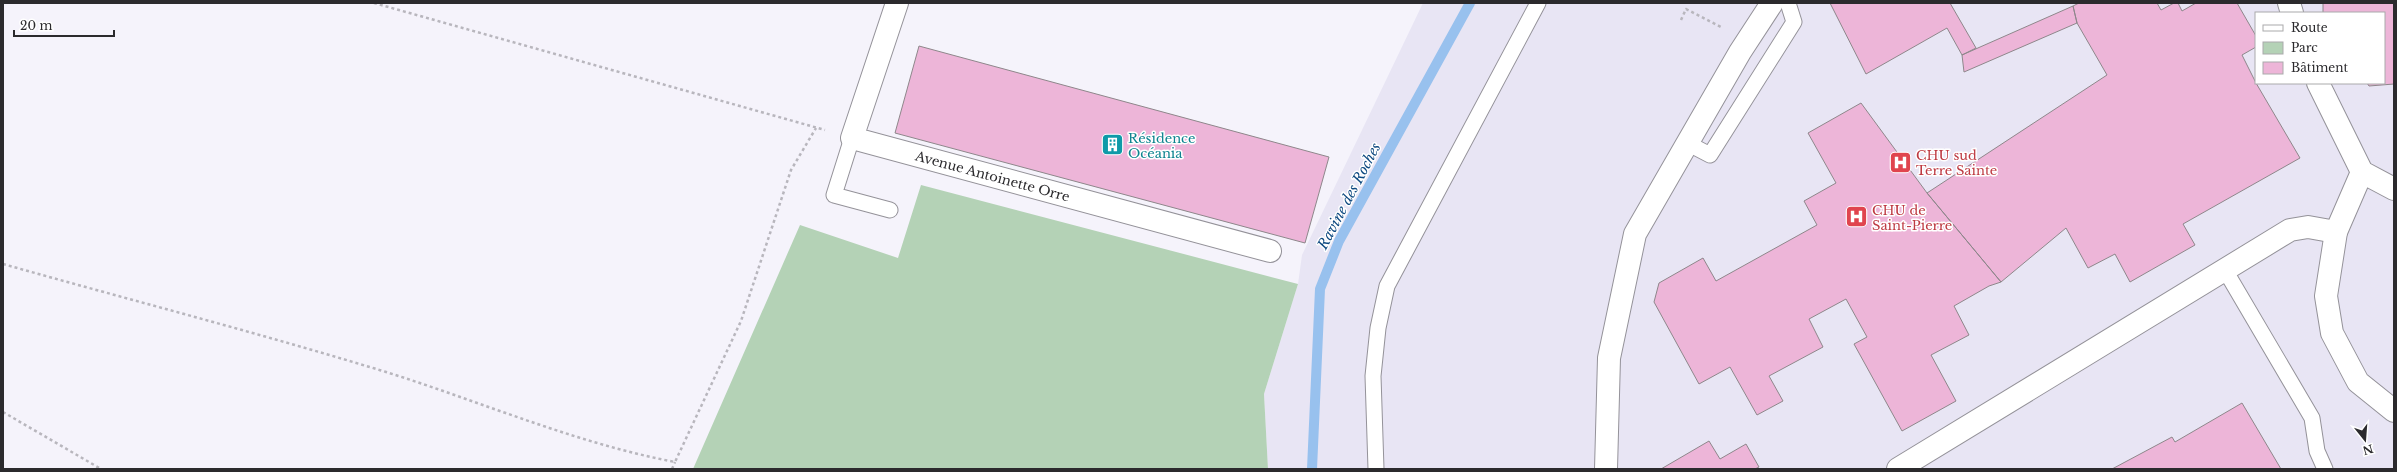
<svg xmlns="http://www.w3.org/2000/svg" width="2397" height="472" font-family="'Libre Baskerville',serif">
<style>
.built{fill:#e8e5f4;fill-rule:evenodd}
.green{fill:#b4d2b6}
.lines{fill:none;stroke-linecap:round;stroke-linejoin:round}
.stream{stroke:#98c1ee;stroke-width:10}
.building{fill:#edb5d8;stroke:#8e878b}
.lane-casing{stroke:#949299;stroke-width:17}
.street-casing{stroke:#949299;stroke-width:24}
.path{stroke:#b8b6bd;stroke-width:2.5;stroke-dasharray:3 3;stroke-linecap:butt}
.lane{stroke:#fff;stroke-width:15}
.street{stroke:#fff;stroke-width:22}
.labels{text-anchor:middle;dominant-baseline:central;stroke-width:3;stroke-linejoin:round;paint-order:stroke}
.culture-label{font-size:13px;fill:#0d838f;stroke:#fff;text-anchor:start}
.health-label{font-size:13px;fill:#be3a42;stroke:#fff;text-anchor:start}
.street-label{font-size:13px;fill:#2b2a2d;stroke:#fff}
.water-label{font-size:14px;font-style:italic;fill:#0e4980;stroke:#fff}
</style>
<rect width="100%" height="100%" fill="#f5f3fb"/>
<path class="built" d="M1423 3H2394V469H1268L1264 394 1298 284 1302 255ZM2256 13H2384V83H2256Z"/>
<path class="green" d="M921 185 1298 284 1264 394 1268 469H693L800 225 898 258Z"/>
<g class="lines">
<path class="stream" d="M1312 469 1320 289 1339 241 1470 3"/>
</g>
<path class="building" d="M1830 3H1950L1976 48 1962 55 1947 28 1866 74Z
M2079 3H2157L2161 10 2174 3H2178L2182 11 2196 3H2237L2256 36V47L2242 55 2256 83 2300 158 2183 224 2195 245 2130 282 2115 254 2088 268 2066 228 2001 282 1927 193 2107 75 2077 23 2073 6Z
M2323 3H2394V84L2369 86 2367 83H2384V13H2323Z
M2073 6 2077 23 1964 72 1962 55Z
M919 46 1329 157 1305 243 895 133Z
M1861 103 1927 193 2001 282 1989 286 1954 306 1969 335 1931 355 1956 401 1902 431 1854 344 1867 337 1846 299 1809 319 1823 347 1769 376 1783 401 1757 415 1730 367 1699 384 1654 302 1659 283 1703 258 1716 281 1817 225 1804 201 1836 183 1808 133Z
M2242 403 2281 469H2112L2172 437 2175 442Z
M1709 441 1720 459 1746 444 1759 467 1755 469H1661Z"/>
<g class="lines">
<defs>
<path id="lane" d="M852 138 834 195 890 210
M1687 143 1710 155 1794 22 1788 3
M2225 270 2312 418 2317 451 2325 469
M1376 469 1373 376 1378 328 1387 286 1538 3"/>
<g id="street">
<path id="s1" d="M897 3 852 138 1270 251"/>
<path d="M2289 3 2292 13"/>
<path d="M2318 83 2362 172 2394 189"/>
<path d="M2362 172 2336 232 2326 296 2332 333 2358 382 2394 411"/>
<path d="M1606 469 1609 358 1635 234 1740 52 1772 3"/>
<path d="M1898 469 2290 230 2308 227 2336 232"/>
</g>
</defs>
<use href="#lane" class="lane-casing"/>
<use href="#street" class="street-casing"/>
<path class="path" d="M374 3 825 130
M1681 20 1686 9 1721 27
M3 264C130 300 259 333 386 372 482 402 575 443 675 462L741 321 791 170 816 128
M3 412 101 469
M672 469 675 462"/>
<use href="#lane" class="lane"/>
<use href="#street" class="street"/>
</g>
<defs>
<symbol id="building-square" viewBox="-11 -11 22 22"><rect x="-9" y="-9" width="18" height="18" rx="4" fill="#0f9aa8" stroke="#fff"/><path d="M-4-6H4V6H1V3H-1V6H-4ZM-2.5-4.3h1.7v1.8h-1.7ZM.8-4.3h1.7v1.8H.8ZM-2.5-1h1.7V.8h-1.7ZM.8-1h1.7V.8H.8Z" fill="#fff"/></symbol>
<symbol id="hospital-square" viewBox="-11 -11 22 22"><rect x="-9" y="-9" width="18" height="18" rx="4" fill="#e0444e" stroke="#fff"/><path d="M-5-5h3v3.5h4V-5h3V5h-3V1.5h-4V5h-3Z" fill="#fff"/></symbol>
</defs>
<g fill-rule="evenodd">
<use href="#building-square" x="1100" y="132" width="25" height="25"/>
<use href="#hospital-square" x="1888" y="150" width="25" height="25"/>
<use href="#hospital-square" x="1844" y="204" width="25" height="25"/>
</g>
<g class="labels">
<g class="culture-label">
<text x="1128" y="138">Résidence<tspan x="1128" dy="15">Océania</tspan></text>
</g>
<g class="health-label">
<text x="1916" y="155">CHU sud<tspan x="1916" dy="15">Terre Sainte</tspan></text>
<text x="1872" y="210">CHU de<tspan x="1872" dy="15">Saint-Pierre</tspan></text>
</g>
<g class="street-label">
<text stroke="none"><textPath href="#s1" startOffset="288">Avenue Antoinette Orre</textPath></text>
</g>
<g class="water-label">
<text transform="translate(1349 196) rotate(-62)">Ravine des Roches</text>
</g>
</g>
<rect width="2397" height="472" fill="none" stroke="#2b2a2d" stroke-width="8"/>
<rect x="2255" y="12" width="130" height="72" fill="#ffffff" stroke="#aaaaab"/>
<rect x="2263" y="25" width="20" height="6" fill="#ffffff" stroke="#aaaaab"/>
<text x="2291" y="32" font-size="12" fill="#2b2a2d">Route</text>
<rect x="2263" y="42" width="20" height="12" fill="#b4d2b6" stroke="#aaaaab"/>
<text x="2291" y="52" font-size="12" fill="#2b2a2d">Parc</text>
<rect x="2263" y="62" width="20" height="12" fill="#edb5d8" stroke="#aaaaab"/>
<text x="2291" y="72" font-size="12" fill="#2b2a2d">Bâtiment</text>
<g transform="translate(2365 440) rotate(163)" stroke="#ffffff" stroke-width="3" paint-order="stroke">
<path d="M0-3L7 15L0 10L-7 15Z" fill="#2b2a2d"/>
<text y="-6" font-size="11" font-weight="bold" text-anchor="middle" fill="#2b2a2d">N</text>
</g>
<path d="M14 30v6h100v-6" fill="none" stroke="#2b2a2d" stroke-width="2"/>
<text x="20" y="30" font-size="12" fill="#2b2a2d" stroke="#ffffff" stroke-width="3" paint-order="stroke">20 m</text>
</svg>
